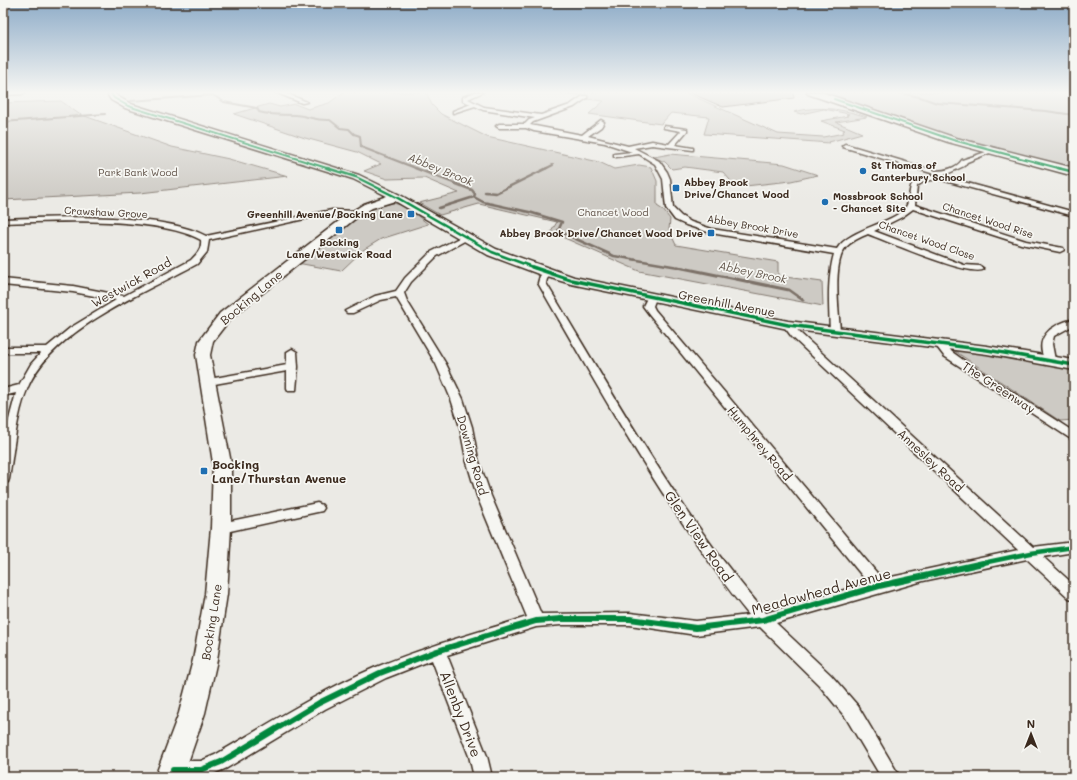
<svg xmlns="http://www.w3.org/2000/svg" width="1077" height="780" font-family="Mali,sans-serif">
<style>
.green{fill:#cdcac4;stroke:#847a71}
.lines{fill:none;stroke-linecap:round;stroke-linejoin:round}
.stream-far2{stroke:#7c7167;stroke-width:2}
.stream-far1{stroke:#7c7167;stroke-width:2.5}
.stream{stroke:#7c7167;stroke-width:3}
.building{fill:#bab4ae;stroke:#3b2a1e}
.street-casing{stroke:#3b2a1e;stroke-width:3}
.secondary-casing{stroke:#3b2a1e;stroke-width:3}
.highway-casing{stroke:#3b2a1e;stroke-width:3}
.street{fill:#f6f6f2;fill-rule:evenodd}
.secondary{fill:#f6f6f2;fill-rule:evenodd}
.highway{fill:#f6f6f2;fill-rule:evenodd}
.cycleway-far4-casing{stroke:#f6f6f2;stroke-width:3.5}
.cycleway-far3-casing{stroke:#f6f6f2;stroke-width:4}
.cycleway-far2-casing{stroke:#f6f6f2;stroke-width:5.5}
.cycleway-far1-casing{stroke:#f6f6f2;stroke-width:7}
.cycleway-casing{stroke:#f6f6f2;stroke-width:8}
.cycleway-far4{stroke:#00873e;stroke-width:2}
.cycleway-far3{stroke:#00873e;stroke-width:2.5}
.cycleway-far2{stroke:#00873e;stroke-width:3.5}
.cycleway-far1{stroke:#00873e;stroke-width:4.5}
.cycleway{stroke:#00873e;stroke-width:6}
.poi-dot{fill:#1f6fb2;stroke:#f6f6f2;stroke-width:1.5}
.labels{text-anchor:middle;dominant-baseline:central;stroke-width:3.5;stroke-linejoin:round;paint-order:stroke}
.far-poi-label{font-size:10px;font-weight:bold;fill:#3b2a1e;stroke:#f6f6f2;text-anchor:start}
.far-park-label{font-size:10px;fill:#605248;stroke:#f6f6f2}
.far-street-label{font-size:10px;fill:#3b2a1e;stroke:#f6f6f2}
.far-water-label{font-size:11px;font-style:italic;fill:#615449;stroke:#f6f6f2}
.street-label{font-size:12px;fill:#3b2a1e;stroke:#f6f6f2}
.poi-label{font-size:12px;font-weight:bold;fill:#3b2a1e;stroke:#f6f6f2;text-anchor:start}
.near-street-label{font-size:14px;fill:#3b2a1e;stroke:#f6f6f2}
</style>
<rect width="100%" height="100%" fill="#ebeae5"/>
<filter id="ink" filterUnits="userSpaceOnUse"><feTurbulence type="fractalNoise" baseFrequency=".025" numOctaves="2"/><feDisplacementMap in="SourceGraphic" scale="8" xChannelSelector="R" yChannelSelector="G"/><feConvolveMatrix kernelMatrix="1 2 1 2 8 2 1 2 1" color-interpolation-filters="sRGB"/></filter>
<g filter="url(#ink)">
<path class="green" d="M344 92H426L432 105 441 114 487 137 599 162 614 169 639 165 651 167 657 181V206L663 210 670 219 669 230 676 245 778 262V276L822 282 823 306 639 271 551 232 557 222 479 204 440 215 419 203 459 193 424 178 387 179 364 171 381 164 357 152 305 138 234 114 269 104 280 107 295 104 308 109 329 103Z
M547 92H684L778 134 823 137 844 133 843 131 845 130 821 121 848 116 846 115 849 114 824 109 801 114 794 112C819 105 843 109 867 117L836 122 862 133 829 142 830 143 704 134 709 117 671 113 661 124 589 114 604 101 586 99 588 96Z
M822 92H1074V169C989 147 904 124 822 92Z
M61 101 79 114 172 147 229 159 288 176 140 193 3 200V103Z
M670 154 784 164 818 175 791 181 736 187 723 172 685 167 672 169 665 162 654 157Z
M393 203 405 206 428 224 381 239 363 250 341 271 297 263C327 240 354 210 393 203Z
M953 350H963L1074 369V420L1060 421Z"/>
<g class="lines">
<path class="stream-far2" d="M895 92 920 97 937 103 1046 111 1074 115
M130 101 213 95 224 102 257 108 259 112C275 116 281 114 296 115 310 116 315 121 330 120L340 128 349 129 354 134 360 136 361 147 418 169
M3 122 105 114
M545 169 553 165"/>
<path class="stream-far1" d="M415 168 472 190 475 194 474 197 483 202 529 212 562 222 558 231 614 256 684 268
M485 192 496 193 547 168
M439 208 474 197"/>
<path class="stream" d="M678 267 789 290 803 300"/>
</g>
<path class="building" d="M688 92H793L794 98 723 107Z"/>
<g class="lines">
<defs>
<path id="street" d="M275 92H283L307 102 302 103Z
M475 92H483L468 99 484 107 541 115 570 105 583 96H587V98L574 107 533 122 530 125 582 135 601 120 604 122 601 127 588 136 628 146 652 141 669 144 681 131 664 128V126L687 129V131L675 145 693 148V150L652 145 634 148 659 161 667 172 670 179 673 208 681 216 691 222 712 229 837 249C849 228 900 222 907 205 910 198 909 190 912 184L921 178 938 175 843 147 842 146 845 144 936 171C945 171 957 168 962 160L992 150V152L967 162 964 166 947 174 938 175 1074 212V216L938 179 925 181 917 186 915 205 1026 241 1063 248 1064 250 1060 252 1021 244 913 209 902 217 874 231 964 265 980 266 984 269C974 279 884 240 868 234 860 237 852 241 846 247 832 263 839 311 840 331L835 334 830 331C829 305 827 279 834 254L711 233 686 225 675 220 666 208 663 179 655 164 639 154 616 157 614 156V154L632 152 605 143 534 131 526 128H499L496 126 499 124H525L529 120 535 118 483 110 475 106 453 113V111L471 104 463 101V97Z
M332 210 356 211 360 213C356 216 326 215 318 216L209 240 207 252 197 264C144 293 53 329 28 387 16 415 14 449 9 479L8 482 3 483V442L16 393 3 396V389L19 385 31 364 41 353H3V347H47L70 328 116 300 73 292 3 285V279L73 286 124 296 191 260C197 254 202 249 201 240 159 216 53 221 3 223V219C55 217 162 212 206 236Z
M463 236 470 238 437 256 411 282 404 293 407 301 446 364 463 399 472 427 478 459 491 496 541 614 630 613 696 621 749 615C728 590 709 562 690 534 635 454 587 368 538 283L540 276 548 270 552 273 547 279 546 283C614 395 679 514 766 613L868 583 649 314 643 306 648 296H654L656 298 653 306 655 310 882 579 1018 550 792 337 783 325 785 323H791L800 333 1033 547 1074 542V552L1043 557 1074 585V600L1069 598 1027 559 923 581 776 623 831 675 858 706 900 777H881L846 718 819 685 760 627 696 635 630 625H561L536 627 447 655 487 756 492 777H474L469 756 432 660 386 678 325 709 227 768 206 777 166 776 164 770 166 764 173 761H201L215 755C267 725 318 692 374 668 424 647 475 633 527 617L477 496 466 459 460 427 451 399 436 364 396 297 381 300 353 313H347L345 311 375 296 396 291 405 278 431 252Z
M1074 319V325L1054 336 1052 344 1055 360 1054 362H1046C1032 338 1052 324 1074 319Z
M939 340 943 341 952 352 966 362 1074 432V441L944 356 934 343Z
M292 349 297 352 298 367 296 390H288L287 388V371L209 385 204 382 209 379 287 365V352Z
M317 503 322 505 324 508 322 511 221 533 216 532 214 528 216 524 221 523Z"/>
<path id="secondary" d="M3 92H26L22 94 3 95Z
M106 92H114L117 96 131 104 359 175 400 195 496 249 574 277 788 321 987 346 1074 360V370L987 354 788 329 571 284 544 276 488 255 395 201 372 208 356 218 230 319 213 341 210 355 231 463V528L227 594 217 660 205 713 183 777H155L179 713 193 660 205 594 211 528 213 463 196 355 199 341 220 313 348 214 364 204 387 196 353 179 125 108 111 100Z"/>
<path id="highway" d="M806 92H821L956 138 1074 168V176L948 142 808 94Z"/>
</defs>
<use href="#street" class="street-casing"/>
<use href="#secondary" class="secondary-casing"/>
<use href="#highway" class="highway-casing"/>
<use href="#street" class="street"/>
<use href="#secondary" class="secondary"/>
<use href="#highway" class="highway"/>
<defs>
<path id="cycleway-far4" d="M110 92 114 98 128 106 330 169
M834 99 953 140 1062 169"/>
<path id="cycleway-far3" d="M327 168 356 177 396 197 492 252 535 268
M1058 168 1074 172"/>
<path id="cycleway-far2" d="M532 267 571 280 788 325 987 350 1074 365"/>
<path id="cycleway-far1" d="M978 564 1031 553 1074 547"/>
<path id="cycleway" d="M173 770H201L221 762 319 703 380 673 437 651 536 621 561 619H630L696 628 763 620 879 586 983 563"/>
</defs>
<use href="#cycleway-far4" class="cycleway-far4-casing"/>
<use href="#cycleway-far3" class="cycleway-far3-casing"/>
<use href="#cycleway-far2" class="cycleway-far2-casing"/>
<use href="#cycleway-far1" class="cycleway-far1-casing"/>
<use href="#cycleway" class="cycleway-casing"/>
<use href="#cycleway-far4" class="cycleway-far4"/>
<use href="#cycleway-far3" class="cycleway-far3"/>
<use href="#cycleway-far2" class="cycleway-far2"/>
<use href="#cycleway-far1" class="cycleway-far1"/>
<use href="#cycleway" class="cycleway"/>
</g>
</g>
<linearGradient id="sky" x2="0" y2="1"><stop stop-color="#8eacc8"/><stop offset="0.46" stop-color="#f6f6f3"/><stop offset="1" stop-color="#f6f6f3" stop-opacity="0"/></linearGradient>
<rect width="1077" height="201" fill="url(#sky)"/>
<g class="poi-dot">
<circle cx="863" cy="171" r="4"/>
<rect x="672" y="184" width="8" height="8" rx="2"/>
<circle cx="825" cy="202" r="4"/>
<rect x="407" y="210" width="8" height="8" rx="2"/>
<rect x="335" y="226" width="8" height="8" rx="2"/>
<rect x="707" y="229" width="8" height="8" rx="2"/>
<rect x="200" y="467" width="8" height="8" rx="2"/>
</g>
<g class="labels">
<g class="far-poi-label">
<text x="871" y="165">St Thomas of<tspan x="871" dy="12">Canterbury School</tspan></text>
<text x="684" y="182">Abbey Brook<tspan x="684" dy="12">Drive/Chancet Wood</tspan></text>
<text x="833" y="196">Mossbrook School<tspan x="833" dy="12">- Chancet Site</tspan></text>
<text x="403" y="214" text-anchor="end">Greenhill Avenue/Bocking Lane</text>
<text x="703" y="233" text-anchor="end">Abbey Brook Drive/Chancet Wood Drive</text>
<text x="339" y="242" text-anchor="middle">Bocking<tspan x="339" dy="12">Lane/Westwick Road</tspan></text>
</g>
<g class="far-park-label">
<text x="138" y="172">Park Bank Wood</text>
<text x="613" y="212">Chancet Wood</text>
</g>
<g class="far-street-label">
<text transform="translate(106 212) rotate(3)">Crawshaw Grove</text>
<text transform="translate(988 220) rotate(18)">Chancet Wood Rise</text>
<text transform="translate(753 226) rotate(10)">Abbey Brook Drive</text>
<text transform="translate(927 240) rotate(19)">Chancet Wood Close</text>
</g>
<g class="far-water-label">
<text transform="translate(441 169) rotate(22)">Abbey Brook</text>
<text transform="translate(753 272) rotate(12)">Abbey Brook</text>
</g>
<g class="street-label">
<text transform="translate(131 282) rotate(-29)">Westwick Road</text>
<text transform="translate(251 297) rotate(-40)">Bocking Lane</text>
<text transform="translate(727 303) rotate(11)">Greenhill Avenue</text>
<text transform="translate(999 387) rotate(33)">The Greenway</text>
<text transform="translate(760 443) rotate(50)">Humphrey Road</text>
<text transform="translate(473 455) rotate(74)">Downing Road</text>
<text transform="translate(931 460) rotate(43)">Annesley Road</text>
<text transform="translate(211 622) rotate(-81)">Bocking Lane</text>
</g>
<g class="poi-label">
<text x="212" y="464">Bocking<tspan x="212" dy="14">Lane/Thurstan Avenue</tspan></text>
</g>
<g class="near-street-label">
<text transform="translate(699 536) rotate(55)">Glen View Road</text>
<text transform="translate(821 591) rotate(-15)">Meadowhead Avenue</text>
<text transform="translate(461 714) rotate(69)">Allenby Drive</text>
</g>
</g>
<rect width="1077" height="780" fill="none" stroke="#f6f6f2" stroke-width="16"/>
<rect x="8" y="8" width="1061" height="764" fill="none" stroke="#3b2a1e" stroke-width="1.5" filter="url(#ink)"/>
<g transform="translate(1031 734)" stroke="#f6f6f2" stroke-width="3" paint-order="stroke">
<path d="M0-3L7 15L0 10L-7 15Z" fill="#3b2a1e"/>
<text y="-6" font-size="11" font-weight="bold" text-anchor="middle" fill="#3b2a1e">N</text>
</g>
</svg>
